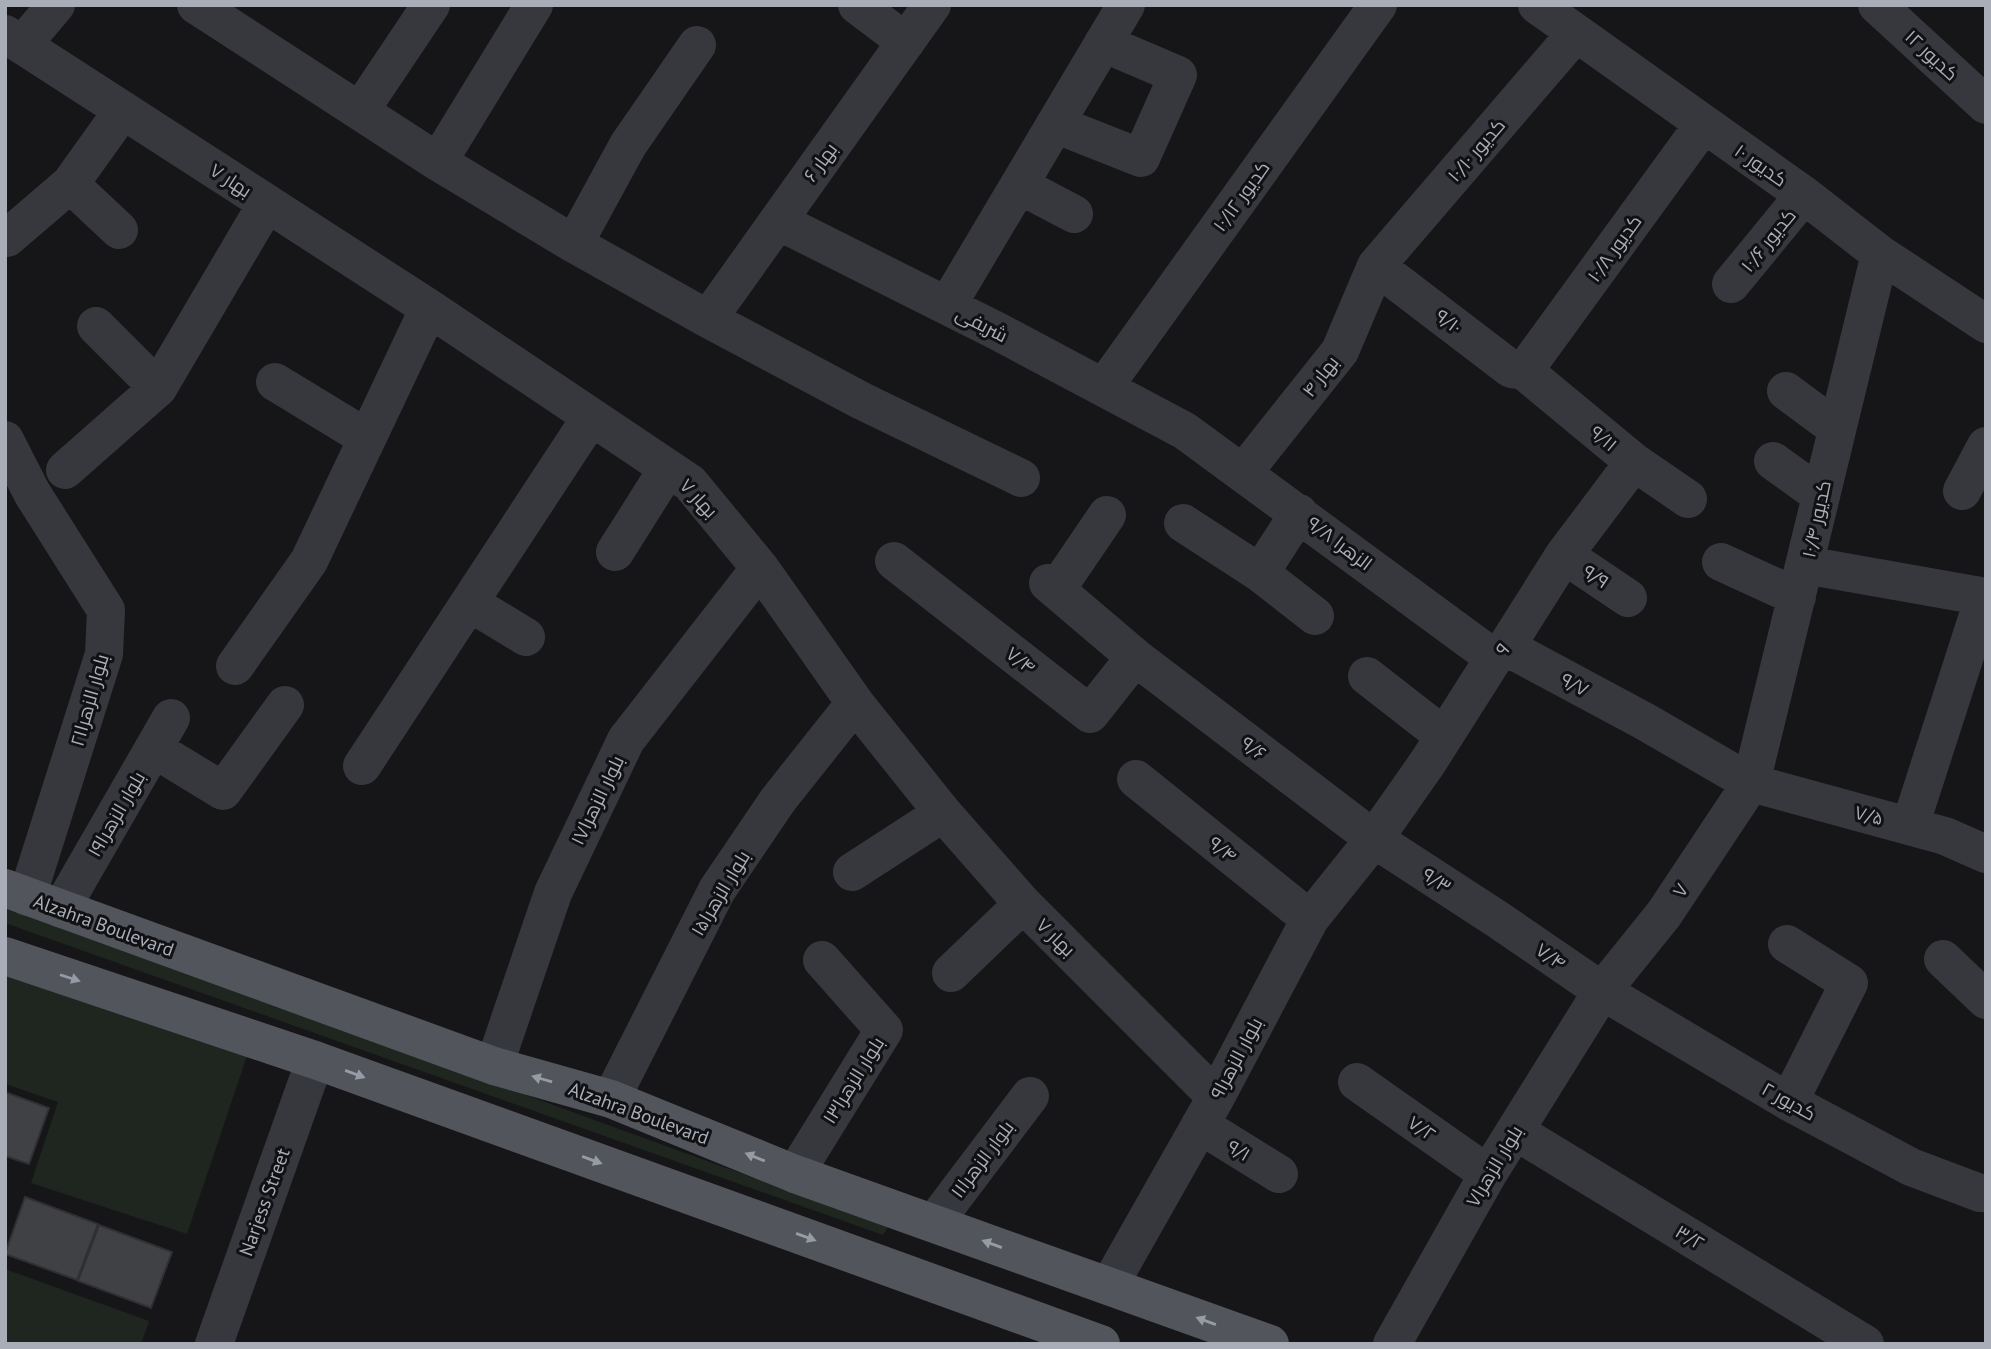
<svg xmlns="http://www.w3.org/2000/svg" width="1991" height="1349" font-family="'PT Sans',Cairo,sans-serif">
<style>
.green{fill:#1e261f}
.building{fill:#404145;stroke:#303034;stroke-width:2}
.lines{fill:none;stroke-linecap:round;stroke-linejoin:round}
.minor{stroke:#37383d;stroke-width:38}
.major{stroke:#53555c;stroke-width:38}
.oneway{fill:#979ba6}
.labels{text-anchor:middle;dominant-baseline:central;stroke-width:6;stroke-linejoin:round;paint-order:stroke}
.street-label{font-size:19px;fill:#a8adb8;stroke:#111113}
</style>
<rect width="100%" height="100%" fill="#161618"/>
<path class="green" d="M5 905 888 1227 883 1235 5 923Z
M5 969 249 1050 187 1234 31 1183 58 1102 5 1084Z
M5 1269 149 1321 141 1344H5Z"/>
<path class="building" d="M5 1092 49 1108 29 1164 5 1156Z
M25 1197 98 1224 77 1280 5 1254Z
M99 1225 172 1252 151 1308 78 1281Z"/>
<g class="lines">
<path class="minor" d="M196 5 438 162 574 244 708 319 862 401 1021 478
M857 5 906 42
M1537 5 1804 195 1880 254 1986 324
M1877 5 1986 105
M5 34 429 308 690 483 760 568 855 703 943 813 1023 904 1216 1097
M22 45 56 5
M360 111 431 5
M1055 124 1141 158 1178 75 1103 43
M438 162 534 5
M70 184 119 230
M1019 185 1074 214
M778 221 997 331 1185 431 1494 658
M7 238 70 184 123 110
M574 244 628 145 697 45
M1376 266 1511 369 1524 371 1634 462 1688 499
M1731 284 1804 195
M947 306 1126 5
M708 319 932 5
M96 326 158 388
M1524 371 1703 125
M275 382 367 438
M1104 387 1378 5
M1786 391 1836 428
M5 440 32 493 106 610 104 654 27 897
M1773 461 1820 495
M65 470 158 388 267 203
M1243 473 1340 351 1376 266 1576 33
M1962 491 1986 446
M1183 523 1260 573 1315 616
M615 552 668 468
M1564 555 1628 598
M894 561 1090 714 1135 657
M1721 562 1797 597
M1805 565 1986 597
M1260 573 1299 513
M1048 583 1135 657 1374 839 1500 921 1602 991 1789 1102 1911 1167 1980 1193H1986
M1056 590 1107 515
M470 603 526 637
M1506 647 1644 721 1751 783 1945 836 1986 854
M235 666 309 561 429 308
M1367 676 1444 736
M154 749 223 791 285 705
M362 766 591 417
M1136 779 1310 919
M1910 826 1984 597
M852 872 943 813
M61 909 171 718
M1787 944 1849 983 1789 1102
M1943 959 1986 1000
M951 973 1023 904
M494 1066 553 893 626 740 760 568
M1357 1082 1488 1174
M611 1099 717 890 778 800 855 703
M1200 1125 1279 1174
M1515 1131 1865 1344
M795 1174 884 1030 822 960
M934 1223 1030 1096
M1109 1286 1216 1097 1310 919 1374 839 1428 762 1494 658 1506 647 1564 555 1634 462
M214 1344 315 1060
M1392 1344 1488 1174 1602 991 1664 914 1751 783 1880 254"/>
<path class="major" d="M5 888 494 1066 611 1099 795 1174 1270 1344
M5 956 315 1060 1101 1344"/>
</g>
<defs><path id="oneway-solid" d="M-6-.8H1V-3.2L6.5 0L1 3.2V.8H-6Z" transform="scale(1.75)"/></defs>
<g class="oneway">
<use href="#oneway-solid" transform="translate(70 978) rotate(18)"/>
<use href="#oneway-solid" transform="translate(355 1074) rotate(20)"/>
<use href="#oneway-solid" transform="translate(542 1079) rotate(-164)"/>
<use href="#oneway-solid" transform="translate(755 1157) rotate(-158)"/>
<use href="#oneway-solid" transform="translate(592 1160) rotate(20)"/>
<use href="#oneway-solid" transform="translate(806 1237) rotate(20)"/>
<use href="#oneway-solid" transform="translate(992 1244) rotate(-160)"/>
<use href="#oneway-solid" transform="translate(1206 1321) rotate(-160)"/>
</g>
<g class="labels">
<g class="street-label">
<text transform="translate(1932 55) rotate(43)">کدیور ۱۲</text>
<text transform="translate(1476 150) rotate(-49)">کدیور ۱۰/۱۰</text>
<text transform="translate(820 162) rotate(-54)">بهار ۶</text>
<text transform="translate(1761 165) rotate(35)">کدیور ۱۰</text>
<text transform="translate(231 180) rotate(33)">بهار ۷</text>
<text transform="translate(1241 196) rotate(-54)">کدیور ۱۰/۱۲</text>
<text transform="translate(1768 240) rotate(-51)">کدیور ۱۰/۶</text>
<text transform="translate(1614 248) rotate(-54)">کدیور ۱۰/۸</text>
<text transform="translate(1449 321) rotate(37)">۹/۱۰</text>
<text transform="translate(982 324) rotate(27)">شریفی</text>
<text transform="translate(1320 376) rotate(-52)">بهار ۴</text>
<text transform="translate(1604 438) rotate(40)">۹/۱۱</text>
<text transform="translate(699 498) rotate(47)">بهار ۷</text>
<text transform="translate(1816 519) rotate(-78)">کدیور ۱۰/۴</text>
<text transform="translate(1340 543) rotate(37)">الزهرا ۹/۸</text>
<text transform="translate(1596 576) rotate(34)">۹/۹</text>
<text transform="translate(1502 649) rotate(-48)">۹</text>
<text transform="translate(1021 660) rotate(38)">۷/۴</text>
<text transform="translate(1575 684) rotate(28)">۹/۷</text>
<text transform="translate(89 700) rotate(-74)">بلوار الزهرا۲۱</text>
<text transform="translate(1254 748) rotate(37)">۹/۶</text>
<text transform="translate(597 800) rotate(-64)">بلوار الزهرا۱۷</text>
<text transform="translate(116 814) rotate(-60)">بلوار الزهرا۱۹</text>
<text transform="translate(1869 815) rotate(15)">۷/۵</text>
<text transform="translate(1223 849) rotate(39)">۹/۴</text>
<text transform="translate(1437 880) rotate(33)">۹/۳</text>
<text transform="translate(1680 890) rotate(-56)">۷</text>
<text transform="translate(720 893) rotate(-59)">بلوار الزهرا۱۵</text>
<text transform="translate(104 925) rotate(20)">Alzahra Boulevard</text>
<text transform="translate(1056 937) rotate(44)">بهار ۷</text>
<text transform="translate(1551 956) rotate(35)">۷/۴</text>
<text transform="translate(1236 1058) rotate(-62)">بلوار الزهرا۹</text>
<text transform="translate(853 1080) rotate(-58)">بلوار الزهرا۱۳</text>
<text transform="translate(1789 1101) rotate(29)">۲ کدیور</text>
<text transform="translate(639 1113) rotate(20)">Alzahra Boulevard</text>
<text transform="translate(1422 1128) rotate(35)">۷/۲</text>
<text transform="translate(1239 1150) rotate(31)">۹/۱</text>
<text transform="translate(982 1159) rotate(-53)">بلوار الزهرا۱۱</text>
<text transform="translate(1494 1166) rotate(-59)">بلوار الزهرا۷</text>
<text transform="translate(264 1202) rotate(-70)">Narjess Street</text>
<text transform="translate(1690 1237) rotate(31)">۳/۲</text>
</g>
</g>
<rect width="1991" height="1349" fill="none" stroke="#a8adb8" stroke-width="14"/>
</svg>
